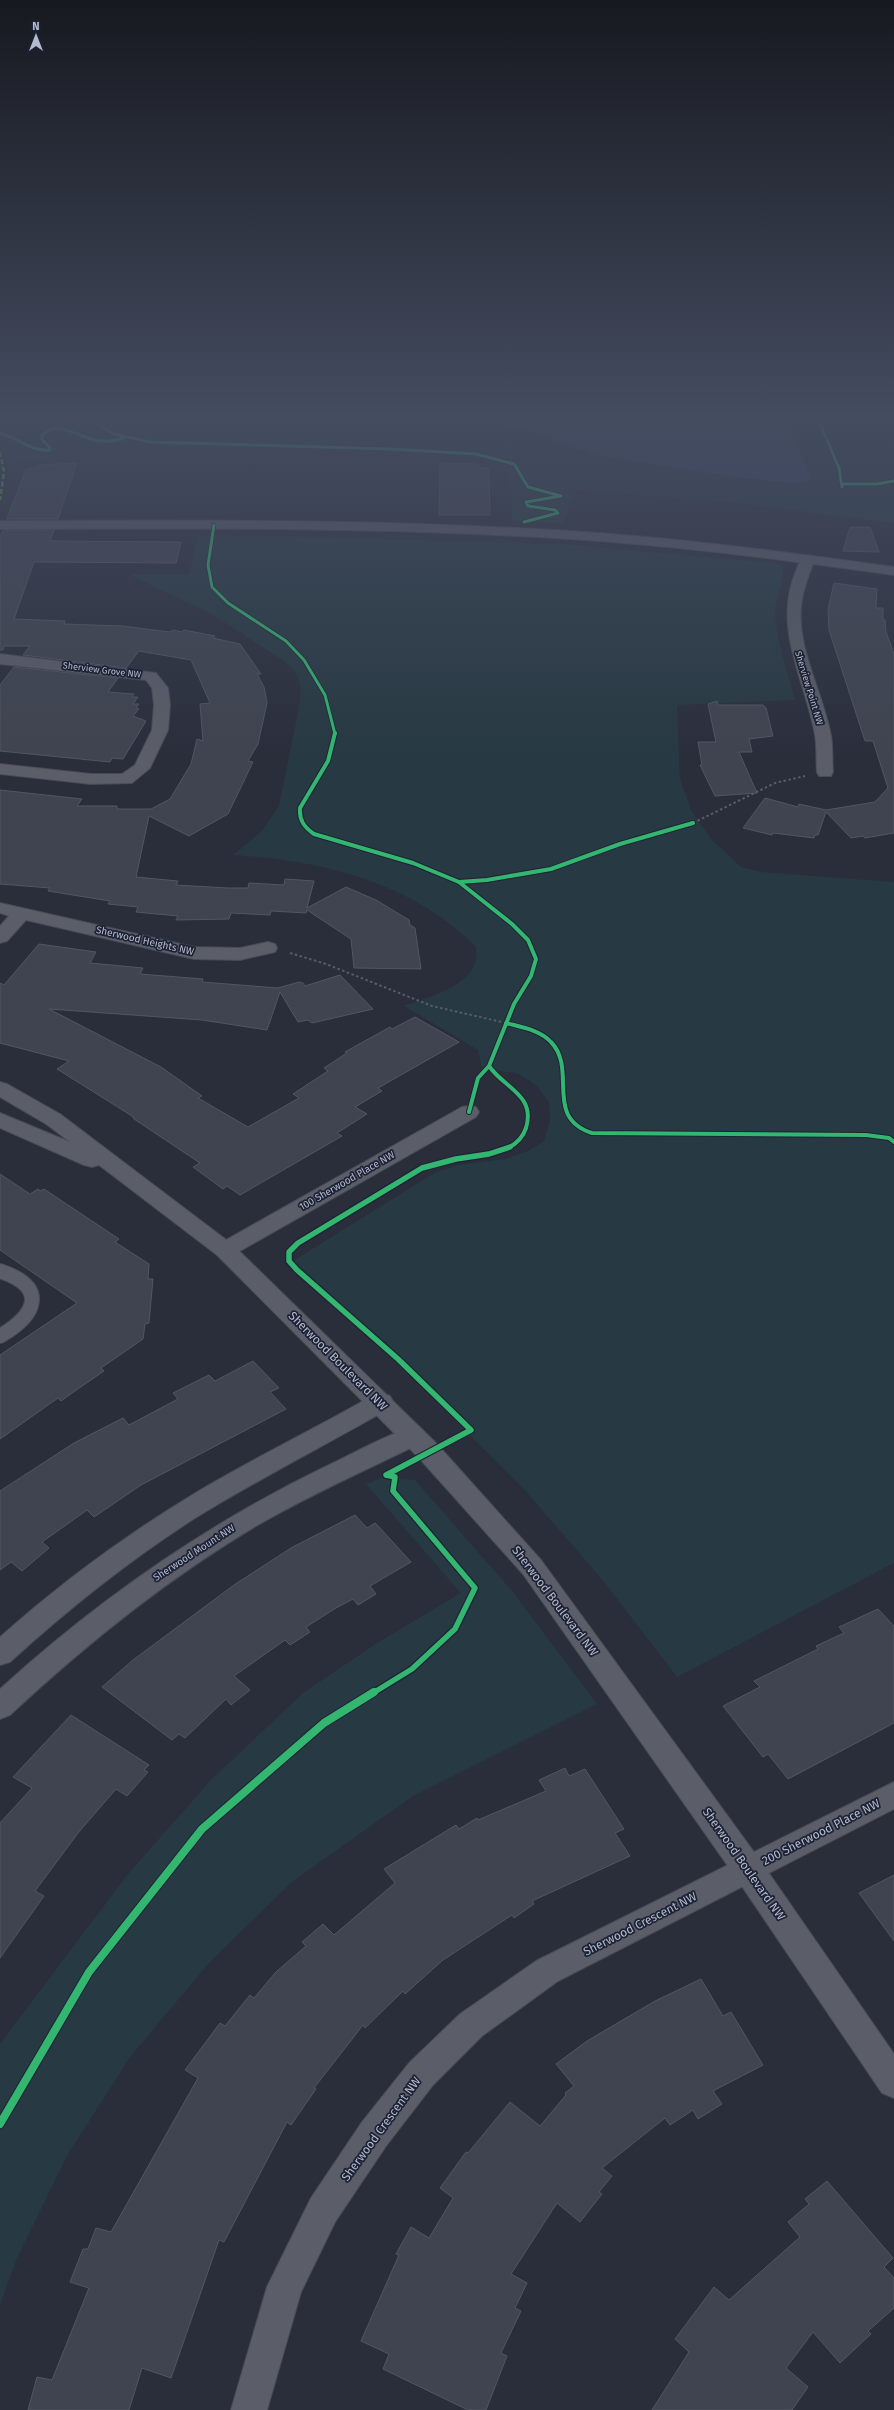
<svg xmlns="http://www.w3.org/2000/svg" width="894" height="2410" font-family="'Fira Sans',sans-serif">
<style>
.green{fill:#273942}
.water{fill:#354166}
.building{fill:#404450;stroke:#525662}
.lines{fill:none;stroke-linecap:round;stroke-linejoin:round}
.service-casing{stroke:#484b55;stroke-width:16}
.minor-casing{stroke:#484b55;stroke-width:2}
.tertiary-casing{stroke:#484b55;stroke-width:2}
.path{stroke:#585c66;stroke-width:2;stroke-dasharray:2.5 2.5;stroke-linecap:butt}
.service{stroke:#5b5e68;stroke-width:14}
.minor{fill:#5b5e68;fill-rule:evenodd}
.tertiary{fill:#5b5e68;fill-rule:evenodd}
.quiet{stroke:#58b947;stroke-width:2.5;stroke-dasharray:5 2.5;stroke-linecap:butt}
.cycleway-far3-casing{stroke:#1d2336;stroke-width:4.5}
.cycleway-far2-casing{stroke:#1d2336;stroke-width:6}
.cycleway-far1-casing{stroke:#1d2336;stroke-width:8}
.cycleway-casing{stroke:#1d2336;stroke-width:10}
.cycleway-far3{stroke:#33b770;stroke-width:3}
.cycleway-far2{stroke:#33b770;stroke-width:4}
.cycleway-far1{stroke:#33b770;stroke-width:5.5}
.cycleway{stroke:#33b770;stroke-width:8}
.labels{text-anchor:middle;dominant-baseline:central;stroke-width:3.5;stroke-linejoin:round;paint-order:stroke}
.far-street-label{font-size:9px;fill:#b5bacc;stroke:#1d2336}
.street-label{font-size:10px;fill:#b5bacc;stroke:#1d2336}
.near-street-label{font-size:12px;fill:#b5bacc;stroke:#1d2336}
</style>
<rect width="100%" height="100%" fill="#2a2e3b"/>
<path class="green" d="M52 419H848L894 433V523L736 503 576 490 563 523 511 521 513 492 502 464 454 454 208 447 148 448 6 463 0 444V426Z
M221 535 561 544 759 562 775 563 783 567C785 582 775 597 775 613 776 641 788 672 795 700L677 705 680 779 691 810 711 839 741 867 762 872 894 882V1563L677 1677 605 1583 524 1489 373 1339 307 1284 288 1264 436 1172 459 1165 505 1159 528 1151 544 1141 550 1120 549 1102 536 1085 517 1073 482 1069 478 1050 404 1006C427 997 469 988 476 960 477 956 476 951 476 947 412 882 321 860 233 855L261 832 279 806 300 702C302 683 299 673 284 661L215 616 132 576 131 574H189L198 536Z
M382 1478 415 1480 512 1591 597 1704 413 1796 293 1881 209 1963 130 2057 68 2154 17 2258 0 2305V2044L128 1874 211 1780 303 1693 377 1643 461 1593 366 1484Z"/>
<path class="water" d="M428 419H786L811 478 806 482 791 483 729 476 591 454 523 428 492 424Z"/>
<path class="building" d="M77 463 58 519H7L26 469 38 467 39 465Z
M440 463 478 464 479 467 489 469 490 515H439Z
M850 527H870L879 552 843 551Z
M3 530H54L50 541 181 542 176 563 34 562 14 619 65 621 64 624 123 626 170 632 173 630 182 632 184 630 215 636 213 638 240 644 261 674H257L264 687 267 703 258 744 248 761 253 762 228 814 189 836 149 816 136 877 178 881 176 885 228 888H248L249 883 284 885 285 879 314 881 307 908 346 887 376 900 409 920 410 925 415 928 421 969 354 968 351 939 307 910 306 913 271 911 270 915 231 913 229 919 176 920 178 916 136 912 138 907 108 904 110 901 48 891 50 888 0 884V790L82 799 77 806H117V809H151L170 799 191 764 197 739 203 741 200 704 210 703 191 660 139 651 126 668 23 655 30 646H4L3 650H0V537Z
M834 583 877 589 876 608H883V620H885L886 632 894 654V833L865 838 863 836 851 838 826 812 818 835H815L814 838 773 833 772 835 743 828 765 798 798 807 799 804 826 810 875 802 888 788 873 741H865L829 630 828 610Z
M14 667 118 678 108 692 134 694 132 697H138L133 704H139L136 708 139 709 133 716 146 721 123 759 112 758 110 762 0 751V685Z
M717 701 718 705H763L766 708 773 736 749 739 752 752H739L757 793 715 796 700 765H702L698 742H716L708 704Z
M39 944 96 952 90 963 143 968 140 974 203 979 202 982 278 988 299 982 303 983 305 986 340 975 373 1009 312 1023 308 1020 298 1022 280 992 267 1030 202 1020 49 1009 161 1067 202 1096 198 1098 248 1127 299 1098 293 1094 328 1071 324 1068 347 1053 345 1052 390 1027 392 1029 415 1017 459 1042 378 1088 382 1091 355 1107 367 1114 337 1133 342 1136 240 1195 227 1186 223 1189 193 1167 200 1163 134 1119 132 1116 57 1069 69 1061 0 1043V983L4 985Z
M0 1174 30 1194 38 1189 40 1191 44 1189 119 1239 115 1242 149 1264 148 1279H153L149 1323 145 1324 143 1339 101 1368 104 1371 72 1393 61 1401 58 1398 0 1439V1355L77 1303 0 1250Z
M253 1361 279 1388 270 1392 286 1409 141 1485 94 1517 87 1510 42 1542 49 1548 22 1571 11 1562 0 1570V1491L74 1443 123 1418 129 1425 178 1399 173 1393 209 1375 215 1381Z
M355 1515 367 1528 375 1523 380 1528 411 1562 370 1586 376 1594 358 1605 353 1599 336 1608 306 1627 310 1632 290 1645 285 1640 234 1676 250 1690 231 1705 226 1699 185 1738 179 1734 172 1740 102 1687 133 1660 234 1585 291 1548Z
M878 1609 894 1626V1723L788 1779 768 1754 763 1757 723 1706 760 1687 754 1681 818 1649 816 1646 844 1633 839 1627Z
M71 1715 149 1765 144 1770 148 1772 127 1796 116 1789 78 1833 35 1891 44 1896 0 1958V1823L32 1788 13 1777Z
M565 1768 569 1776 585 1769 624 1829 615 1833 630 1856 532 1901 534 1904 514 1918 512 1915 443 1960 405 1994 403 1991 365 2028 363 2025 314 2088 316 2089 291 2125 287 2122 224 2242 219 2240 171 2378 142 2368 129 2410H28L37 2377 52 2380 89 2288 70 2282 83 2249H88L96 2228 111 2232 198 2078 185 2070 220 2023 225 2026 250 1995 254 1998 276 1972 306 1946 302 1942 323 1924 334 1935 395 1883 384 1869 456 1825 459 1829 477 1818 478 1820 546 1791 539 1780Z
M894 1875V1941L859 1893Z
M701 1979 723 2016 731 2012 763 2065 713 2091 722 2104 698 2119 693 2110 670 2125 665 2118 602 2168 612 2176 599 2192 602 2194 580 2222 557 2203 511 2274 527 2283 515 2308 521 2311 501 2353 507 2356 486 2410H468L383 2369 389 2354 361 2341 399 2255 396 2254 411 2227 429 2238 453 2198 440 2188 466 2152 468 2153 510 2102 540 2126 566 2095 565 2093 574 2086 556 2064 587 2041 655 2001Z
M827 2181 893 2258 884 2267 894 2278V2308L868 2331 871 2334 840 2363 813 2332 786 2368 808 2387 792 2410H652L689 2352 675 2339 714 2287 729 2300 800 2237 788 2222 809 2204 805 2199Z"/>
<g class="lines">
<defs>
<path id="service" d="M0 1271C48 1287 37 1315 0 1336"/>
<path id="minor" d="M808 555 815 559C809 574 803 589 801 606 797 650 823 692 831 736 833 747 832 760 833 772L831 776H819L817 772C816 760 817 747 815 735 805 679 772 628 796 571 799 564 800 557 808 555Z
M0 654 156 673 168 688 170 705 168 730 150 768 132 783 91 784 0 774V764L91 774H122L135 765 152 730 154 705 152 688 146 680 0 664Z
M0 903 194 947 240 948 268 942 275 944 277 948 275 952 240 960 194 959 26 920 7 941 0 943V926L9 916 0 913Z
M469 1106 476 1107 479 1112 476 1117 233 1255 225 1258 217 1255 214 1250 217 1245 462 1107Z
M381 1393 390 1396 393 1402 390 1408C324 1446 256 1480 192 1520 127 1562 67 1610 10 1662L0 1665V1637C63 1581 130 1532 202 1489 258 1456 316 1428 372 1396Z
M412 1427 421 1429 424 1436 421 1443C366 1470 309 1495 256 1526 167 1579 86 1644 10 1715L0 1719V1689C99 1599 208 1523 329 1465 356 1452 384 1436 412 1427Z
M894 1782V1809L558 1981 482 2036 433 2085 386 2146 335 2222 301 2292 267 2410H231L267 2287 311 2198 362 2122 409 2063 460 2014 536 1961Z"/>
<path id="tertiary" d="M0 521C195 520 390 519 585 532 689 539 791 553 894 567V575C791 561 689 547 585 540 391 527 195 528 0 529Z
M0 1082 7 1084 60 1114 233 1245 437 1444 541 1560 759 1859 894 2054V2098L882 2093 737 1879 523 1574 419 1458 217 1255 99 1165 92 1167 84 1165 0 1128V1113L70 1142 46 1124 0 1097Z"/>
</defs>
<use href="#service" class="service-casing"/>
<use href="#minor" class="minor-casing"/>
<use href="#tertiary" class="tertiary-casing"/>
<path class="path" d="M693 823 775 783 805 776
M290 953 326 964 432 1006 506 1023"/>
<use href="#service" class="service"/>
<use href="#minor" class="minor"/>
<use href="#tertiary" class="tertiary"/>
<path class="quiet" d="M0 452 4 472 0 500"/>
<defs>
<path id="cycleway-far3" d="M88 419 114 434 150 442 390 449 476 454 514 464 528 487 561 496 526 502 528 506 555 510 558 513 524 522
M818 419 839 468 842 487
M0 433C18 438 31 452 50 450V448L42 439V435L53 428C81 429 91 449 124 438
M842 484H877L894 481
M214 525 208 565 212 587 228 603 286 641 304 660 325 695 335 734"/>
<path id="cycleway-far2" d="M335 733 328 761 300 808C299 820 304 827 314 834L413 863 459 882 512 924 528 940 536 959 531 976 514 1004 489 1066 478 1078 469 1112
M459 882 487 880 551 869 620 844 693 823
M506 1023C521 1027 540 1030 551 1042 578 1070 543 1117 592 1133L866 1135 889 1138 894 1142
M489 1066C504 1088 536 1095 526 1128 523 1137 516 1144 508 1148"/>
<path id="cycleway-far1" d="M386 1475 471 1430 398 1359 297 1270 289 1261V1252L298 1243 422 1168 456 1159 489 1154 510 1147
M373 1693 412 1669 455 1629 475 1588 393 1491 395 1477 386 1475"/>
<path id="cycleway" d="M0 2124 89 1972 202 1829 324 1723 374 1692"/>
</defs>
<use href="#cycleway-far3" class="cycleway-far3-casing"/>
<use href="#cycleway-far2" class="cycleway-far2-casing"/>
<use href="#cycleway-far1" class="cycleway-far1-casing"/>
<use href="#cycleway" class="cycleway-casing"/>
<use href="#cycleway-far3" class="cycleway-far3"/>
<use href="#cycleway-far2" class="cycleway-far2"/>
<use href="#cycleway-far1" class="cycleway-far1"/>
<use href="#cycleway" class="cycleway"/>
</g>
<linearGradient id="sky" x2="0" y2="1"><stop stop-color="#171920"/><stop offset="0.55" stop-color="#444c60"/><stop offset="1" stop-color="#444c60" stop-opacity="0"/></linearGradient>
<rect width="894" height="757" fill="url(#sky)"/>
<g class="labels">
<g class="far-street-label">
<text transform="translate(102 670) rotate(7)">Sherview Grove NW</text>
<text transform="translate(809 688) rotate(73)">Sherview Point NW</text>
</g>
<g class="street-label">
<text transform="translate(145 941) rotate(13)">Sherwood Heights NW</text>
<text transform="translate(347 1181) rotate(-30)">100 Sherwood Place NW</text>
<text transform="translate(194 1553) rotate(-33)">Sherwood Mount NW</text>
</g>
<g class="near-street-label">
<text transform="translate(338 1361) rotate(45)">Sherwood Boulevard NW</text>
<text transform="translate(555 1601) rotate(53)">Sherwood Boulevard NW</text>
<text transform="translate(821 1832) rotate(-27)">200 Sherwood Place NW</text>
<text transform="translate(744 1864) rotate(55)">Sherwood Boulevard NW</text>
<text transform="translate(640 1924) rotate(-27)">Sherwood Crescent NW</text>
<text transform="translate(381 2129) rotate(-54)">Sherwood Crescent NW</text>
</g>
</g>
<g transform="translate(36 36)" stroke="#1d2336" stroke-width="3" paint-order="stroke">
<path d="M0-3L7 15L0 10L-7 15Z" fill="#b5bacc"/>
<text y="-6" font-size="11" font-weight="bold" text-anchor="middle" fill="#b5bacc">N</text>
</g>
</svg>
